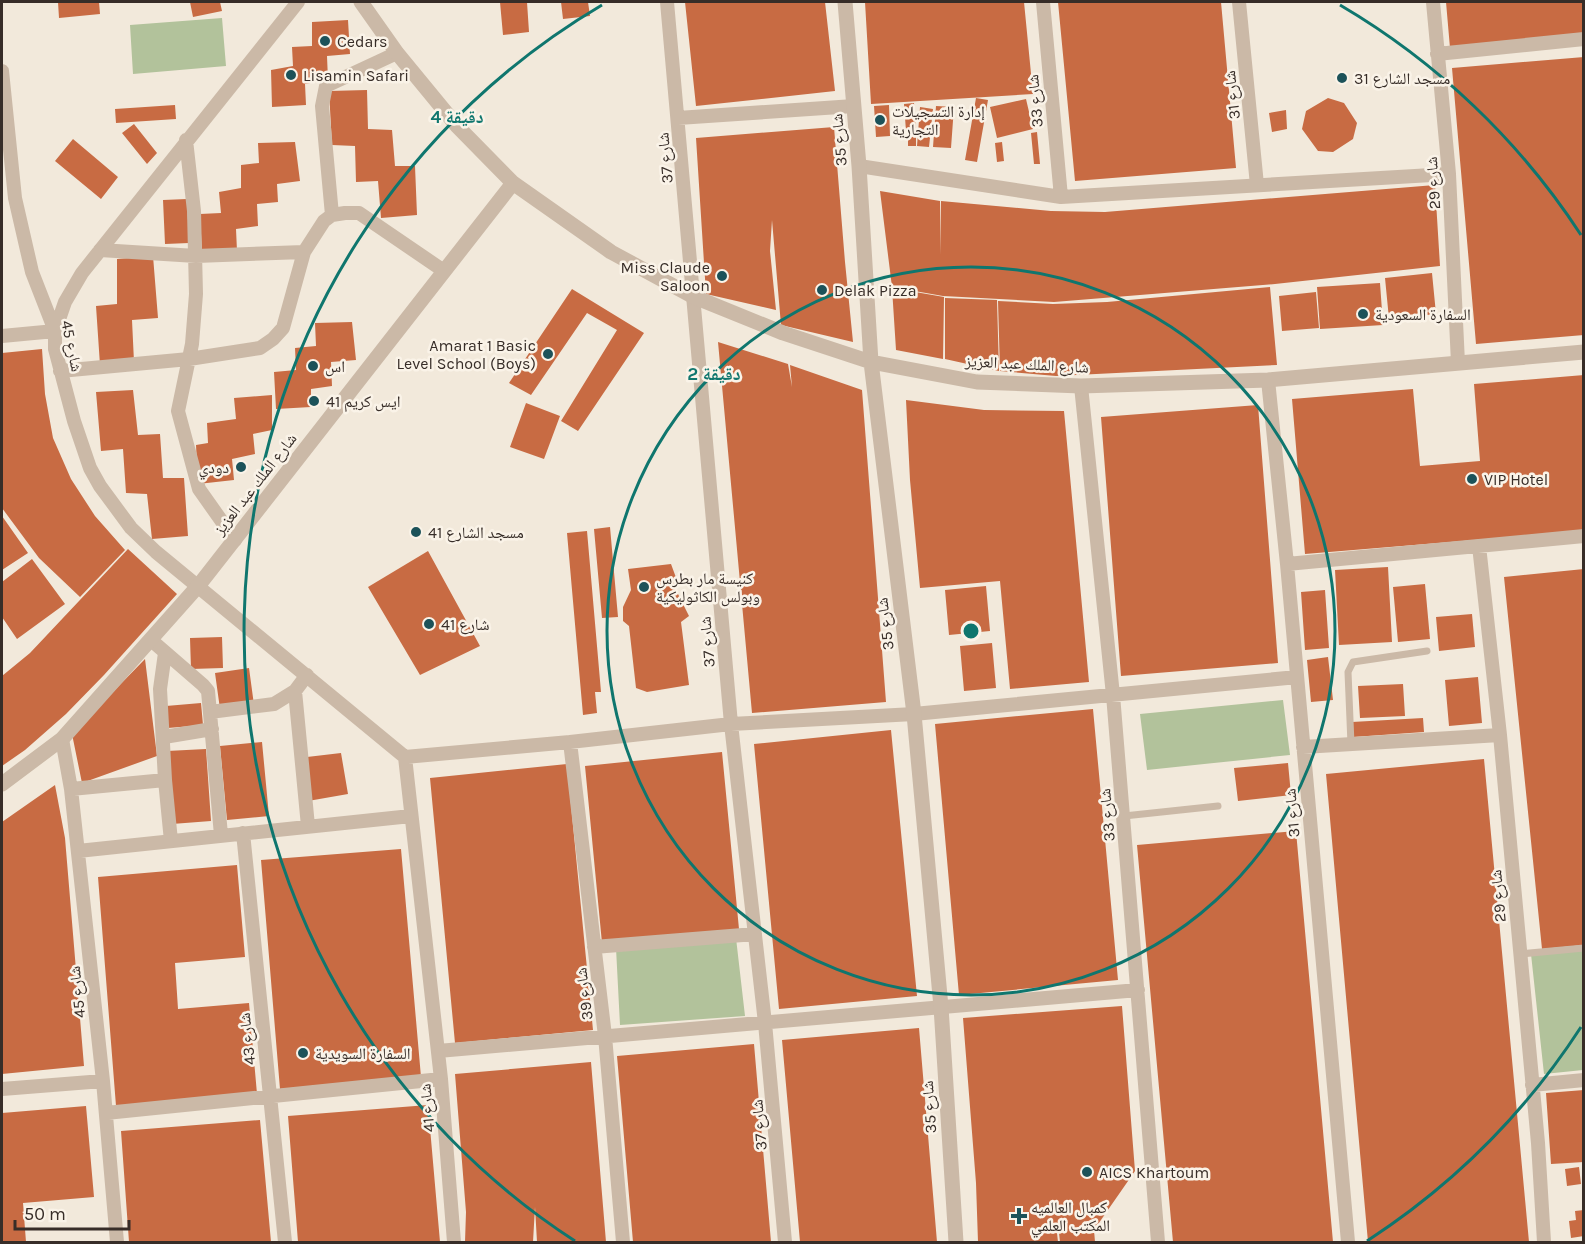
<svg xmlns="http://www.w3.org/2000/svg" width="1585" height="1244" font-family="Karla,'Noto Naskh Arabic',sans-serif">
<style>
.green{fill:#b2c29b}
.building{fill:#c86b43}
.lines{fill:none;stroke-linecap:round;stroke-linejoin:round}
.service{stroke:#cbb9a7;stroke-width:7}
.minor{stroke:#cbb9a7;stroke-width:14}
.tertiary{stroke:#cbb9a7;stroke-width:15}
.ring{fill:none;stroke:#0f766e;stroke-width:3}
.poi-dot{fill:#1c5259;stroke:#faf3e8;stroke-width:2}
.labels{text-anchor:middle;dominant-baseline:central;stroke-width:5;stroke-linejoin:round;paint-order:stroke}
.poi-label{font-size:16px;fill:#372d28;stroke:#faf3e8;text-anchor:start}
.street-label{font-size:16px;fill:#372d28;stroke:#faf3e8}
.centre{fill:#0f766e;stroke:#faf3e8;stroke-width:3}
.ring-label{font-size:18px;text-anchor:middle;font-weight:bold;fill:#0f766e;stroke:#faf3e8;stroke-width:5;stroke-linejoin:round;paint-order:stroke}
</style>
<rect width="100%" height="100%" fill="#f2e9db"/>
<path class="green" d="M222 18 226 66 133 74 130 25Z
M1283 700 1290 755 1147 770 1140 714Z
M736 938 745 1016 620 1025 616 948Z
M1583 950V1070L1544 1074 1531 954Z"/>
<path class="building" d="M58 2H99L100 14 59 18Z
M190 2H220L222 11 193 17Z
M500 2H527L529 32 503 35Z
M561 2H588L590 16 563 19Z
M685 2H825L835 91 696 106Z
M865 2H1024L1033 94 871 104Z
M1058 2H1221L1236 168 1075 181Z
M1446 2H1584V37L1450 48Z
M348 20 350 54 327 56 328 80 305 84 306 105 272 107 271 70 293 66 292 47 312 46V22Z
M1584 57V335L1476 344 1452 68Z
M367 90 368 129 392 130 395 166H415L417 215 381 218 378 181 356 182 355 146 332 145 329 91Z
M976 98 988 100 977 162 965 160Z
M1328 98 1344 103 1357 123 1353 139 1333 152 1318 151 1302 129 1306 111Z
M1026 99 1033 129 997 138 990 107Z
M914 103 916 130 906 131 904 104Z
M175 105 176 119 116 123 115 109Z
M889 105 890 136 876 137 874 106Z
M936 106 954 107 951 148 933 147Z
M920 107 933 109 929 147 917 146Z
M1286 110 1287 129 1272 132 1269 113Z
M134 124 157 153 147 164 122 133Z
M834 127 845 262 853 342 781 325 772 220 770 251 776 310 706 294 696 138Z
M1037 132 1040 164H1034L1031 133Z
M908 134H916V146H908Z
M73 139 118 177 101 199 55 161Z
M295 142 300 181 277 184 278 202 257 204 258 226 236 229 237 251 202 253 200 214 221 213 219 192 241 188V165L259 163 258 143Z
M1002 142 1004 161 997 162 995 143Z
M1435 185 1440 266 1275 284 1054 302 943 296 892 287 880 191 940 201 941 255V201L1051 211 1105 212Z
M187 199 189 243 165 244 163 200Z
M153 256 158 318 132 320 134 362 100 365 96 306 117 304V259Z
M1432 273 1436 314 1389 319 1385 278Z
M1380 283 1383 325 1320 329 1317 287Z
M1270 287 1277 365 1056 376 1000 371 998 301 1053 304 1107 302Z
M892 288 944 297 943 359 896 350Z
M572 289 644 333 578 431 561 421 617 330 587 313 531 395 509 383Z
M1316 292 1319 328 1282 331 1279 296Z
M945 298 997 300 999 371 945 359Z
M352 322 356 360 331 362 332 386 311 389V407L276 409 274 372 296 370 295 348 316 346 315 323Z
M718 342 788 364 792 387 790 365 862 390 886 702 752 713Z
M42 349 45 394 53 438 71 479 95 516 125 550 80 597 39 558 2 508V353Z
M1584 375V531L1305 554 1292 399 1413 389 1420 466 1480 461 1474 384Z
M133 390 138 435 160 434 163 478H184L188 536 152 539 147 494 126 493 123 449 101 451 96 392Z
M272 395V430L253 434 255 454 232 459 234 480 198 484 196 445 208 443 207 423 236 419 234 398Z
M906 400 984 410 1064 411 1089 682 1010 689 1000 581 920 588 910 480Z
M526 403 560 416 544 459 510 447Z
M1258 405 1278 663 1121 676 1101 417Z
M2 516 28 553 2 570Z
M610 527 618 617 602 618 594 529Z
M587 531 601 692H595L597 713 583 715 567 533Z
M128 549 177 594 104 675 66 714 25 750 2 766V676L30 653Z
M428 551 480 646 420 675 368 587Z
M32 559 65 604 17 639 2 617V582Z
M671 564 678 583 672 586 676 590 689 616 681 622 689 685 647 692 636 688 629 626 623 621V607L631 590 628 569Z
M1388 567 1392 642 1339 645 1335 570Z
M1584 569V945L1542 949 1504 577Z
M1425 584 1430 639 1398 642 1393 587Z
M986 586 990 631 949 635 945 590Z
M1325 590 1329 648 1305 650 1301 592Z
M1472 614 1475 647 1439 651 1436 617Z
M222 637 223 668 191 669 190 638Z
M992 643 996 688 964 691 960 646Z
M1328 657 1333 700 1311 702 1307 660Z
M145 659 157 756 82 783 72 734Z
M249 668 254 705 220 709 215 673Z
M1478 677 1482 723 1449 726 1445 680Z
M1403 684 1405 716 1360 718 1358 686Z
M201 703 203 725 168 728 166 706Z
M1093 709 1118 980 959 995 935 724Z
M1423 718 1424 732 1353 737 1352 722Z
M891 730 917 996 779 1009 754 744Z
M262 742 269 816 227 820 220 746Z
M206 749 211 821 172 824 167 751Z
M722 752 739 929 602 943 585 766Z
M341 753 348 794 308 801 307 757Z
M1484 759 1529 1242H1368L1326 774Z
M1288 763 1291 795 1238 801 1234 768Z
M567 764 593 1030 455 1043 430 778Z
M55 785 65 838 84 1066 2 1074V822Z
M1296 831 1333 1242H1173L1137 845Z
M401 849 421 1077 280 1089 261 860Z
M237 865 245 957 175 963 178 1009 249 1003 257 1094 116 1106 98 877Z
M1122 1006 1135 1171 1094 1230 1095 1242H1060L1059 1233H1057L1058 1242H978L976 1183 963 1018Z
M919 1028 937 1242H800L782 1040Z
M754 1044 771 1242H633L617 1056Z
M591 1062 606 1242H537L535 1207 533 1242H465L466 1212 455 1074Z
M1584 1090V1162L1551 1164 1546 1093Z
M428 1105 440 1242H298L288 1116Z
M86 1106 94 1197 23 1203 26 1242H2V1113Z
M260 1120 271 1242H129L121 1131Z
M1579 1167 1581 1184 1567 1186 1565 1169Z
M1584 1210V1236L1571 1238 1569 1221 1576 1220 1575 1211Z"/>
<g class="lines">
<path class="service" d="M1351 744 1348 672 1353 662 1427 651
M1124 816 1218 806
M1520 954 1584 948"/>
<path class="minor" d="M667 2 731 724 765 1023 785 1242
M1043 2 1061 197
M1239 2 1257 185
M1433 2 1449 174 1458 363
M1437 54 1584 39
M2 71 15 198 32 272 55 331V349L74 421 90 468 100 486 131 528 156 552 405 757 570 742 731 724 914 714 1297 677
M678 118 854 106
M186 140 194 211 196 294 192 344 178 411 199 489 235 540
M859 166 1061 197 1449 174
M332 215 322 106 326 86 397 53
M100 250 196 256 304 252
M2 336 55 331 65 302 82 273 298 2
M60 371 189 359 260 348 273 339 283 328 304 252 324 221 332 215 345 213H359L444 271
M1268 380 1287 564 1348 1242
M1081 386 1113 695 1158 1242
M1479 546 1500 735 1538 1143 1544 1242
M1287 564 1584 536
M151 640 203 685 208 691 221 835
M165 653 160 689 165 780 171 841
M295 691 308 826
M210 712 274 704 295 691 307 675
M164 737 212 729
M62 739 71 789 103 1081 117 1242
M570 742 605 1036 623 1242
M1303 747 1500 735
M405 757 441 1079 454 1242
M71 789 165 780
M243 833 285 1242
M78 851 411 816
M594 947 755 934
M438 1051 1138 990
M1532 1085 1584 1080
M2 1089 103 1081
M106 1113 441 1079"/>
<path class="tertiary" d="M361 2 397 53 457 126 513 183 611 252 692 296 783 333 871 362 977 382 1081 386 1268 380 1584 352
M845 2 859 166 871 362 914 714 941 1007 956 1242
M2 784 62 739 199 585 513 183"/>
</g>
<g class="ring">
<circle cx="971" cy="631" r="364"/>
<path d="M1581 1027A727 727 0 0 1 1367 1241M575 1241A727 727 0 0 1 602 5M1340 5A727 727 0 0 1 1581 235"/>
</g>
<g class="poi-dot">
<circle cx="325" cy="41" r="6"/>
<circle cx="291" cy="75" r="6"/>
<circle cx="1342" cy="78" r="6"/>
<circle cx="880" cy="120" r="6"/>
<circle cx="722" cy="276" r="6"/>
<circle cx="822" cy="290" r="6"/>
<circle cx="1363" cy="314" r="6"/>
<circle cx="548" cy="354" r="6"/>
<circle cx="313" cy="366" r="6"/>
<circle cx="314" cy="401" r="6"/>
<circle cx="241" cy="467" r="6"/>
<circle cx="1472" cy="479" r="6"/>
<circle cx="416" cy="532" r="6"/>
<circle cx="644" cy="587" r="6"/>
<circle cx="429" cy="624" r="6"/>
<circle cx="303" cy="1053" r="6"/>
<circle cx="1087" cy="1172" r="6"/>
<path d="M1016 1207h6v6h6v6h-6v6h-6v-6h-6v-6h6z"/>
</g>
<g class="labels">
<g class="poi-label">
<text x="337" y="41">Cedars</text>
<text x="303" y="75">Lisamin Safari</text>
<text x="1354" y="78">مسجد الشارع 31</text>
<text x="892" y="111">إدارة التسجيلات<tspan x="892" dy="18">التجارية</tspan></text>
<text x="710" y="267" text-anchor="end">Miss Claude<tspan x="710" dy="18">Saloon</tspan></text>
<text x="834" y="290">Delak Pizza</text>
<text x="1375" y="314">السفارة السعودية</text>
<text x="536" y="345" text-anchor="end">Amarat 1 Basic<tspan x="536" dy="18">Level School (Boys)</tspan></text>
<text x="325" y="366">اس</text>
<text x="326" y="401">41 ايس كريم</text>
<text x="229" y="467" text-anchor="end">دودي</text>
<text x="1484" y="479">VIP Hotel</text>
<text x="428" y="532">مسجد الشارع 41</text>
<text x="656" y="578">كنيسة مار بطرس<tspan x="656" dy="18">وبولس الكاثوليكية</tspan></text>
<text x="441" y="624">شارع 41</text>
<text x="315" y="1053">السفارة السويدية</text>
<text x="1099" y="1172">AICS Khartoum</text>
<text x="1031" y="1207">كمبال العالميه<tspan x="1031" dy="18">المكتب العلمي</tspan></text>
</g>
<g class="street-label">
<text transform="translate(1232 95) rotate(-96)">شارع 31</text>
<text transform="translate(1035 101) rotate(-95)">شارع 33</text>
<text transform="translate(839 140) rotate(-95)">شارع 35</text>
<text transform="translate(665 158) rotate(-95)">شارع 37</text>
<text transform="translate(1433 183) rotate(-94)">شارع 29</text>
<text transform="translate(72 346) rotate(78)">شارع 45</text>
<text transform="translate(1027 364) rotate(3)">شارع الملك عبد العزيز</text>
<text transform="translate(255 484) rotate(-52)">شارع الملك عبد العزيز</text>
<text transform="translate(885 624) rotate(-97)">شارع 35</text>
<text transform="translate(707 642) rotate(-95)">شارع 37</text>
<text transform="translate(1292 813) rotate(-95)">شارع 31</text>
<text transform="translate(1107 815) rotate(-95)">شارع 33</text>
<text transform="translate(1498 896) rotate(-95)">شارع 29</text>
<text transform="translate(77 992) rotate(-96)">شارع 45</text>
<text transform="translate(584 994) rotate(-97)">شارع 39</text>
<text transform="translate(247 1039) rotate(-96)">شارع 43</text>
<text transform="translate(929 1107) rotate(-94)">شارع 35</text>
<text transform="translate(427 1108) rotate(-95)">شارع 41</text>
<text transform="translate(759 1125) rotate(-95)">شارع 37</text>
</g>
</g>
<circle cx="971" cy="631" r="9" class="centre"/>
<g class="ring-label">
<text x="457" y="123">4 دقيقة</text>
<text x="714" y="380">2 دقيقة</text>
</g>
<rect width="1585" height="1244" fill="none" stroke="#372d28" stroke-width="6"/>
<path d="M15 1220v9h114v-9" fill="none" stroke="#372d28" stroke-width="3"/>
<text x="24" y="1220" font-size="18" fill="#372d28" stroke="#faf3e8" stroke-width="4.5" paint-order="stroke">50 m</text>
</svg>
